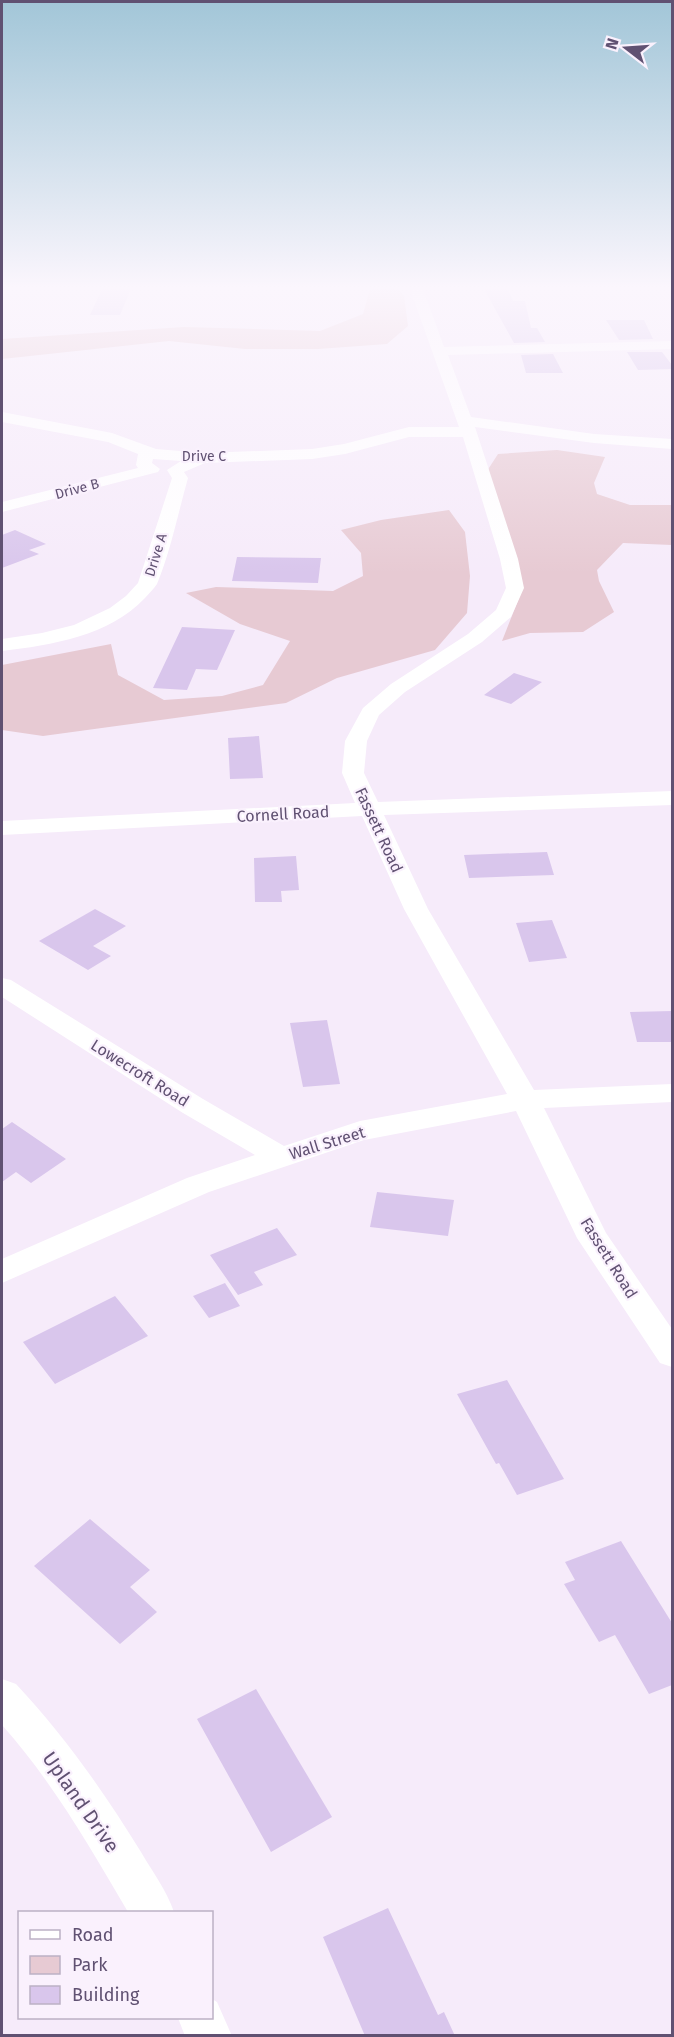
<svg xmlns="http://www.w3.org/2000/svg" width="674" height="2037" font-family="'Fira Sans',sans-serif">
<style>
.green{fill:#e7cad3}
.building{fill:#d9c6ec}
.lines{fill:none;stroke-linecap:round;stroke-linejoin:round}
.minor{fill:#fff;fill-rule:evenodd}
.labels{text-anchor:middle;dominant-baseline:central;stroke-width:4.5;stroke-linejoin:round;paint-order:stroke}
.far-street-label{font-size:14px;fill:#605172;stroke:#faf1fd}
.street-label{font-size:16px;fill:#605172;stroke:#faf1fd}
.near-street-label{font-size:20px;fill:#605172;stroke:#faf1fd}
</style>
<rect width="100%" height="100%" fill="#f6ebfa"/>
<path class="green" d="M370 289H399L404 296 408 326 387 344 318 349H245L169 341 2 359V339L184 327 320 331 363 314Z
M557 450 605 457 594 483 597 494 630 505H672V545L623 543 597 570 599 581 614 612 583 632 530 633 502 641 523 588 487 471 498 454Z
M449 510 465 532 470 576 467 613 435 650 337 678 286 703 43 736 2 730V665L111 644 118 675 164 700 222 696 263 685 290 641 240 624 186 593 216 587 333 591 363 576 361 553 341 530 381 520Z"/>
<path class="building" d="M102 289H131L120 315H90Z
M484 289H508L513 301H525L531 328H537L545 342 514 343Z
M606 320H644L653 339 619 340Z
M627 352H662L672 365V369L638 370Z
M553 354 563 373H526L521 355Z
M15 530 46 544 29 550 39 554 2 568V535Z
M237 557 321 558 318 583 232 581Z
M182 627 235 630 217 670 196 669 187 690 153 688Z
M514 673 542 682 511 704 484 695Z
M259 736 263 778 230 779 228 738Z
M547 852 554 875 469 878 464 855Z
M296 856 299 890 281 891 282 902H255L254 858Z
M95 909 126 926 93 946 111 956 88 970 39 941Z
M552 920 567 958 529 962 516 923Z
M672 1011V1042H637L630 1012Z
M327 1020 340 1084 303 1087 290 1023Z
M12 1122 66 1159 31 1183 16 1172 2 1182V1129Z
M377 1192 454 1200 448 1236 370 1227Z
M277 1228 297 1255 254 1272 263 1285 238 1295 210 1255Z
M225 1283 240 1306 209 1318 193 1296Z
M115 1296 148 1336 55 1384 23 1342Z
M507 1380 564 1479 517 1495 499 1463 496 1464 457 1394Z
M90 1519 150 1570 130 1587 157 1612 120 1644 34 1566Z
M621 1541 672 1623V1685L649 1694 615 1635 599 1642 564 1584 575 1580 565 1562Z
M256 1689 332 1817 271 1852 197 1719Z
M388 1908 438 2015 444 2012 455 2036H365L323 1937Z"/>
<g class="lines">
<path class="minor" d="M410 289H423L444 347 672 341V349L448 355 471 417 594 434 672 439V449L594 443 475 427 518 559 524 588 511 617 482 642 405 692 379 715 367 741 364 773 378 802 672 791V805L384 815 428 909 534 1090 672 1084V1102L544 1108 606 1233 672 1329V1367L660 1363 577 1238 516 1111 364 1140 209 1192 2 1283V1259L187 1178 255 1155 183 1113 2 997V978L11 980 203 1099 284 1146 360 1121 507 1094 404 909 362 816 2 835V821L355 803 342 773 345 741 363 708 391 684 468 634 496 610 506 588 500 559 463 437H409L345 454 312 459 205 463 184 472 188 478C178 513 171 550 157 584 154 589 149 593 145 598 109 636 52 645 2 651V639L42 633 74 625 110 608 126 596 138 583 172 478 167 470 181 461 153 459 152 463 160 469 158 472 2 512V502L138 468 136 465 138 454 108 442 2 422V412L112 433 156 449 204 453 312 449 344 444 409 427H459Z
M2 1679 16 1684C64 1735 104 1792 141 1852 152 1871 167 1891 174 1912H128C90 1847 52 1781 2 1725Z
M212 1999 217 2002 232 2036H185L178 2018H212Z"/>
</g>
<linearGradient id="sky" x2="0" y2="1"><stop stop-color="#a2c6d8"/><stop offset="0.5" stop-color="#fbf6fd"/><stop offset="1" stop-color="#fbf6fd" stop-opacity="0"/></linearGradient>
<rect width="674" height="574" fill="url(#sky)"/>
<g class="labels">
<g class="far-street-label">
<text x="204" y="456">Drive C</text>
<text transform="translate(77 489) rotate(-15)">Drive B</text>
<text transform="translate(156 555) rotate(-73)">Drive A</text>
</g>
<g class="street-label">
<text transform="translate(283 814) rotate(-3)">Cornell Road</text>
<text transform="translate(379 830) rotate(65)">Fassett Road</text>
<text transform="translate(140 1073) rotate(32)">Lowecroft Road</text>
<text transform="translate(327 1143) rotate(-17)">Wall Street</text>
<text transform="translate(609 1258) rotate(58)">Fassett Road</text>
</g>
<g class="near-street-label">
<text transform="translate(81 1802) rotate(55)">Upland Drive</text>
</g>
</g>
<rect width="674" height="2037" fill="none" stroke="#605172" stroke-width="6"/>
<rect x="18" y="1911" width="195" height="108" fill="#faf1fd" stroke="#bcb1c5" stroke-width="1.5"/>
<rect x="30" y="1930" width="30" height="9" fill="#ffffff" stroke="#bcb1c5" stroke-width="1.5"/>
<text x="72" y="1941" font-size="18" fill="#605172">Road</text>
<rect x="30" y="1956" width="30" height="18" fill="#e7cad3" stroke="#bcb1c5" stroke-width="1.5"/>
<text x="72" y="1971" font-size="18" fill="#605172">Park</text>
<rect x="30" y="1986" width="30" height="18" fill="#d9c6ec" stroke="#bcb1c5" stroke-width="1.5"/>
<text x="72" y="2001" font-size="18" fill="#605172">Building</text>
<g transform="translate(626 48) rotate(287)" stroke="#faf1fd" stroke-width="4.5" paint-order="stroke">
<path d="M0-4.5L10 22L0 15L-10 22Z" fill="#605172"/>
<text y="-9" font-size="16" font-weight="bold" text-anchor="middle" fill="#605172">N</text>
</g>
</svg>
